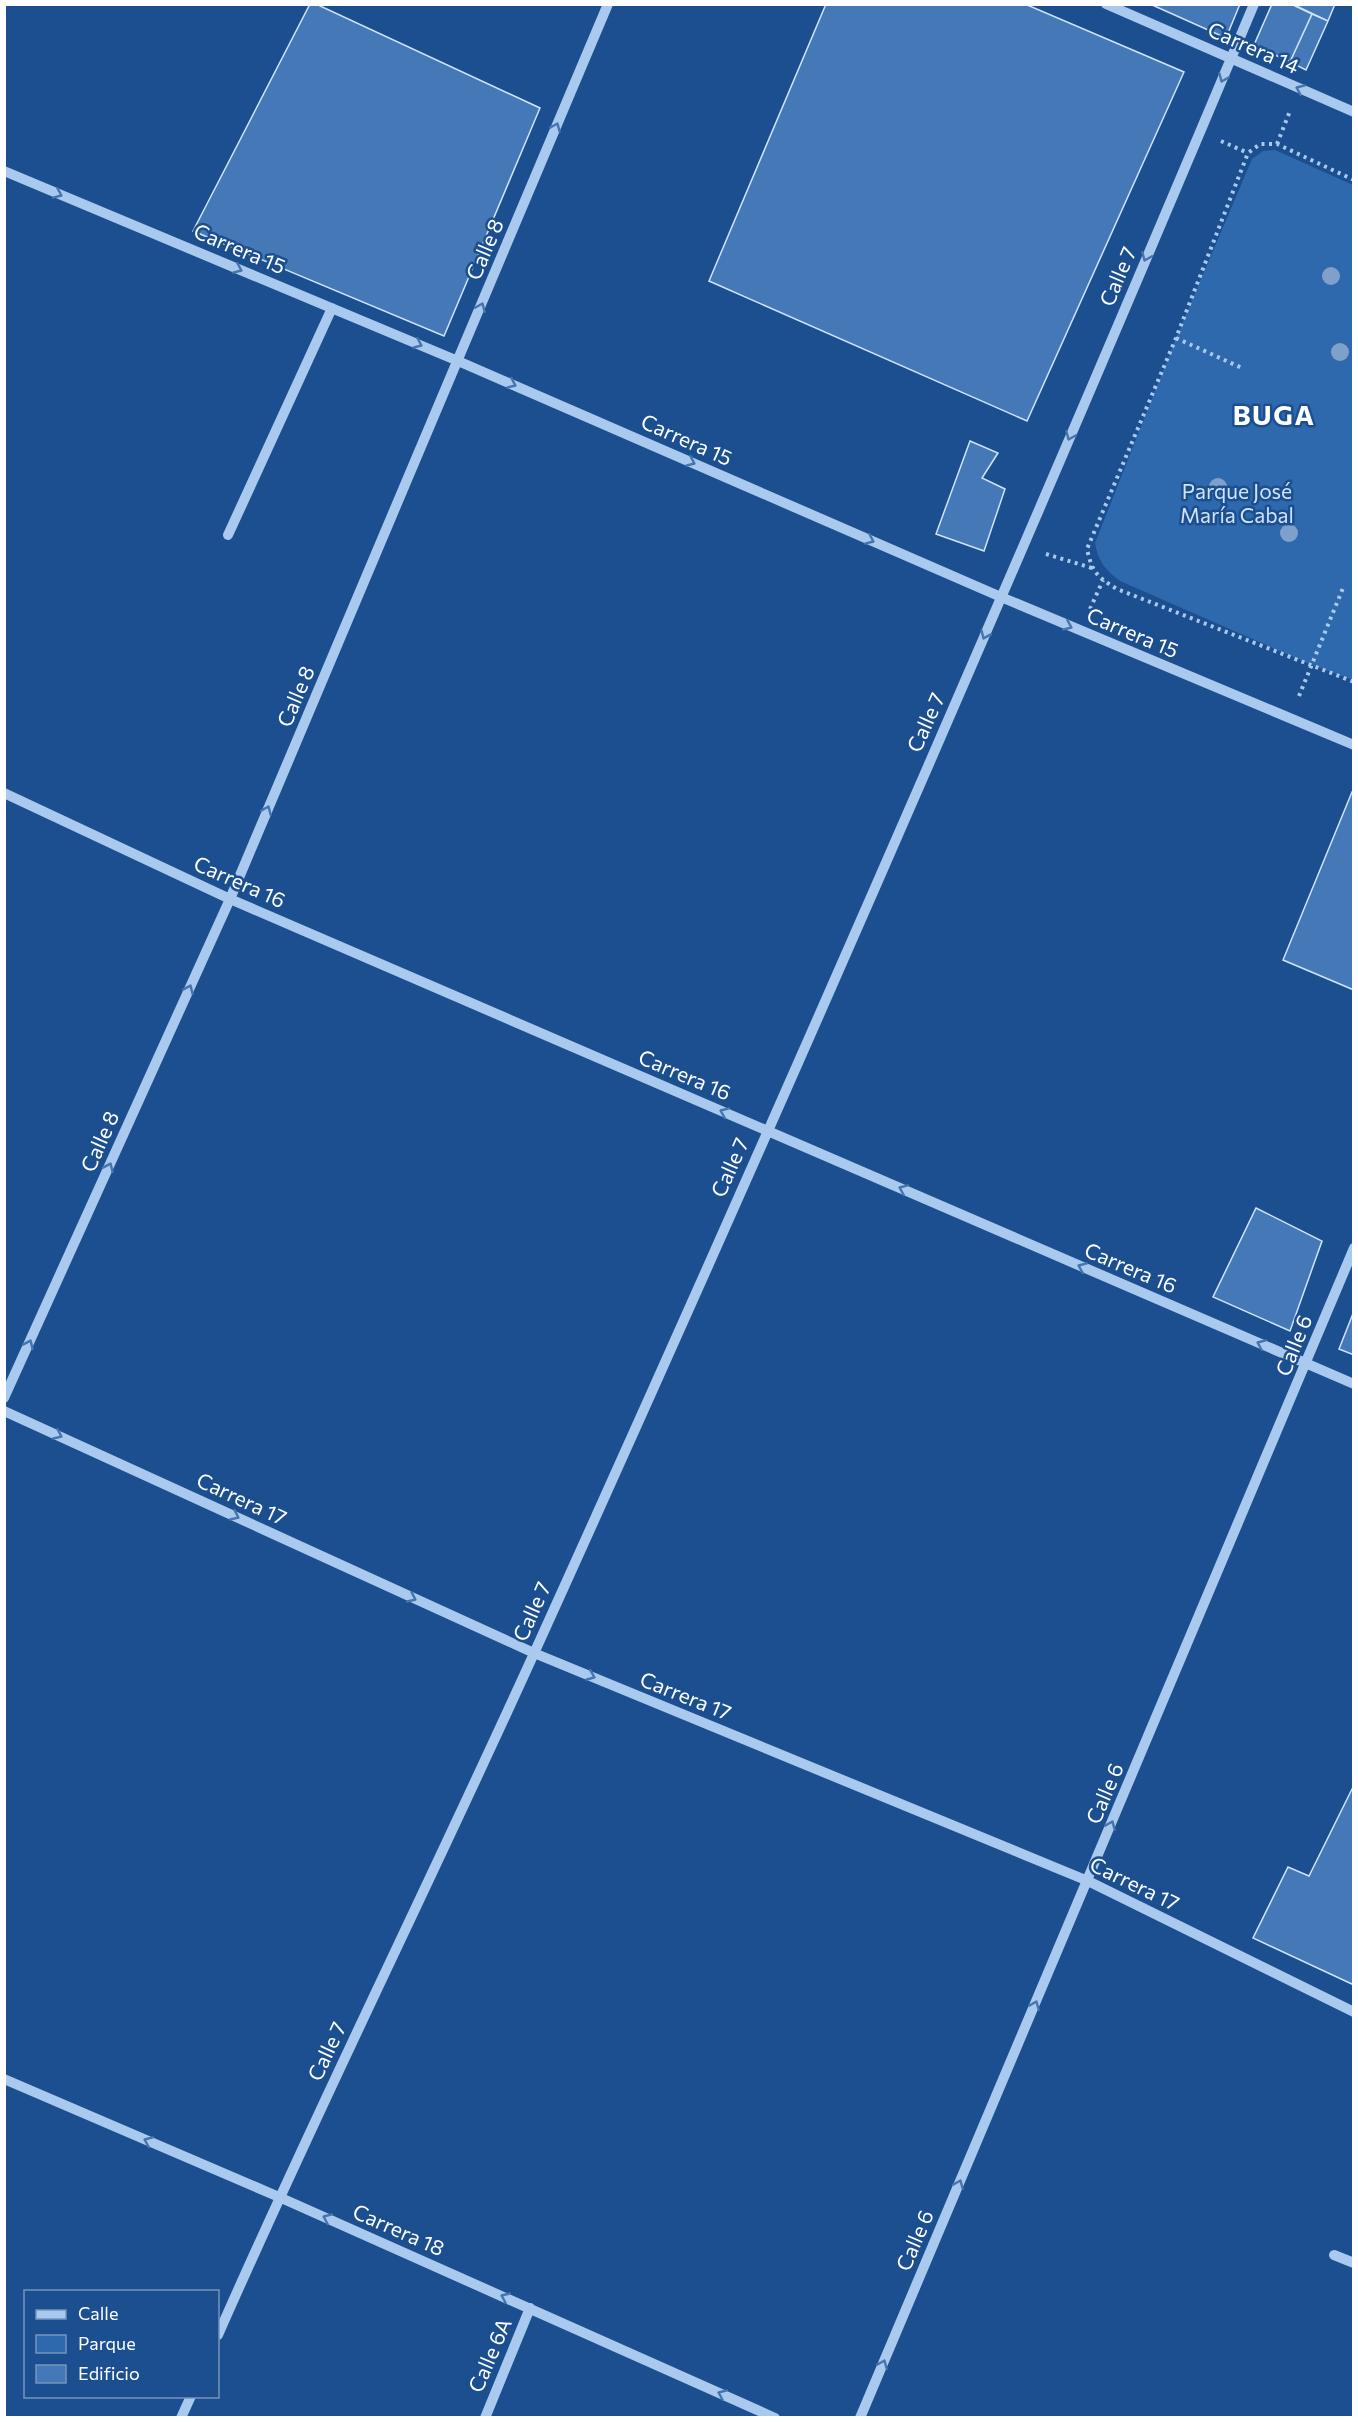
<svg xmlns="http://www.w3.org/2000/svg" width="1358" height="2422" font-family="Commissioner,sans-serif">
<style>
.green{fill:#2e69ad}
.building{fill:#4478b7;stroke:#cfe3fa;stroke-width:1.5}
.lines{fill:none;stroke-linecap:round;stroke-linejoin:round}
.path{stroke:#a9c9ee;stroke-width:4;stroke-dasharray:3 4.5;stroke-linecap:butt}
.minor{stroke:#a9c9ee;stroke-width:10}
.tree{fill:#7ea0ca}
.oneway{stroke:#4674ac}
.labels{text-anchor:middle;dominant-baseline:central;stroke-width:5;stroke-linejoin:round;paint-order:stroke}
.street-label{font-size:21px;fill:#fff;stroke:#1b4f8f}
.park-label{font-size:21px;fill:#cfe3fa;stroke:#1b4f8f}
.district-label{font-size:27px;font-weight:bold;letter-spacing:1.5px;fill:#fff;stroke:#1b4f8f}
</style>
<rect width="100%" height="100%" fill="#1b4f8f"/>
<path class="green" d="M1275 150 1353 185V680L1312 665 1120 581C1105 570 1098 561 1095 543L1176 338 1252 159 1263 151Z"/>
<path class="building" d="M310 4H316L540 108 444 336 193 231Z
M826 4H1025L1184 72 1027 421 709 281Z
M1150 4H1240L1226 38Z
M1272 4H1291L1312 14 1290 62 1254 45Z
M1292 4H1335L1328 21Z
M1312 14 1328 21 1306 70 1290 62Z
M970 441 998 453 982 478 1005 489 984 551 936 534Z
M1352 792 1354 793V990L1283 960Z
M1256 1208 1322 1241 1290 1331 1213 1297Z
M1354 1311V1355L1339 1349Z
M1354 1785V1985L1253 1938 1288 1867 1309 1876Z"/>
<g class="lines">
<path class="path" d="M1221 141 1248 153
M1277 144 1290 111
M1354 180 1277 144H1260L1248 153 1176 338 1087 549C1092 572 1097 577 1117 589L1354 682
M1176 338 1242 368
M1046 554 1092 568
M1090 609 1103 580
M1299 696 1343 588"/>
<path class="minor" d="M1106 4 1354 112
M4 171 458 361 1001 597 1354 745
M228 535 332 308
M4 793 230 899 1354 1384
M4 1398 230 899 608 4
M4 1411 534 1653 1088 1881 1354 2012
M4 2079 279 2197 775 2418
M1334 2255 1354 2263
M218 2335C319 2105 432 1879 536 1649 783 1104 1022 556 1254 4
M181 2418 191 2396
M485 2418 530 2308
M860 2418 1354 1248"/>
</g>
<g class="tree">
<circle cx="1331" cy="276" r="9"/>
<circle cx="1340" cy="352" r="9"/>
<circle cx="1218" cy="487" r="9"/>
<circle cx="1289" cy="533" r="9"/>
</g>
<defs><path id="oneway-chevron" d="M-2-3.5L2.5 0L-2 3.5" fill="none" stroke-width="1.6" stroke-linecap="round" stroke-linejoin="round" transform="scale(1.5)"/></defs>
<g class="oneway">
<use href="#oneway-chevron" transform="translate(1223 78) rotate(113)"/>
<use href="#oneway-chevron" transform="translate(1300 89) rotate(-156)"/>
<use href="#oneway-chevron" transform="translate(556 127) rotate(-67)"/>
<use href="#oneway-chevron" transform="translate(58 194) rotate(23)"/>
<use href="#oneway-chevron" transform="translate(1146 257) rotate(113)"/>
<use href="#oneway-chevron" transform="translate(238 269) rotate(23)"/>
<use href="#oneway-chevron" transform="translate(481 307) rotate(-67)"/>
<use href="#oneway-chevron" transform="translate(418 344) rotate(23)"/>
<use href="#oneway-chevron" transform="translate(512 384) rotate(24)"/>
<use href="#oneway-chevron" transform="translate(1070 436) rotate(113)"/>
<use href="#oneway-chevron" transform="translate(691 462) rotate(24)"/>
<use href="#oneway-chevron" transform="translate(870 540) rotate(24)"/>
<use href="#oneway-chevron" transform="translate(1068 626) rotate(23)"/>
<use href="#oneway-chevron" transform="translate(985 635) rotate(114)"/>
<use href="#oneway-chevron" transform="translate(267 810) rotate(-67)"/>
<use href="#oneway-chevron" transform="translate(189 989) rotate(-66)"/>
<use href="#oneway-chevron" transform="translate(724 1112) rotate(-157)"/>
<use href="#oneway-chevron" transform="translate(109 1167) rotate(-66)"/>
<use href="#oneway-chevron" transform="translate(903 1189) rotate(-157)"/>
<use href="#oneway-chevron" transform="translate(1082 1267) rotate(-157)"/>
<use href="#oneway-chevron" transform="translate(29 1344) rotate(-66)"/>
<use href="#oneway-chevron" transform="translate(1261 1344) rotate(-157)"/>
<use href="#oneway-chevron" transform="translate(58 1435) rotate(25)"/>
<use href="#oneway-chevron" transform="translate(235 1516) rotate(25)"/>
<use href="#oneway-chevron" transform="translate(412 1598) rotate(25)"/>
<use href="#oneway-chevron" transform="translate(591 1676) rotate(22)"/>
<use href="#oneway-chevron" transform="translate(1111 1825) rotate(-67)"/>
<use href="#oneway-chevron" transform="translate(1035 2005) rotate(-67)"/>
<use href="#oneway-chevron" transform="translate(148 2141) rotate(-157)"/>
<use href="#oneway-chevron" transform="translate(959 2184) rotate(-67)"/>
<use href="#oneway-chevron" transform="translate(327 2218) rotate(-156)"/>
<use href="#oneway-chevron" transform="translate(505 2297) rotate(-156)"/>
<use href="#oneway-chevron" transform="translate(883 2364) rotate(-67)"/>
<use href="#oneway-chevron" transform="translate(722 2394) rotate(-156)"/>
</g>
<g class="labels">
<g class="street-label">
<text transform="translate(1254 47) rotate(24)">Carrera 14</text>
<text transform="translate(240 248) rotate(23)">Carrera 15</text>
<text transform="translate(484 249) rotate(-67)">Calle 8</text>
<text transform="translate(1117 276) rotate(-67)">Calle 7</text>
<text transform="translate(687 439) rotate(24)">Carrera 15</text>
<text transform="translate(1133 632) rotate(23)">Carrera 15</text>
<text transform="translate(295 696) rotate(-67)">Calle 8</text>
<text transform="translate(925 722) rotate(-66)">Calle 7</text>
<text transform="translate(240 881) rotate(24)">Carrera 16</text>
<text transform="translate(685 1074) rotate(23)">Carrera 16</text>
<text transform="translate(99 1141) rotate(-66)">Calle 8</text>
<text transform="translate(729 1167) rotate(-66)">Calle 7</text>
<text transform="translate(1131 1267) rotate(23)">Carrera 16</text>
<text transform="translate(1293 1345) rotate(-68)">Calle 6</text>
<text transform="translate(242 1498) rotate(25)">Carrera 17</text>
<text transform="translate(531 1611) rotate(-66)">Calle 7</text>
<text transform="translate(686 1695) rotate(22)">Carrera 17</text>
<text transform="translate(1104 1793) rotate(-67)">Calle 6</text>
<text transform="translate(1135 1883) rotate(26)">Carrera 17</text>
<text transform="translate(326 2051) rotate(-65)">Calle 7</text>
<text transform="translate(399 2229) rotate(24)">Carrera 18</text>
<text transform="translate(914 2240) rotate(-67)">Calle 6</text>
<text transform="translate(489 2355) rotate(-67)">Calle 6A</text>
</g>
<g class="park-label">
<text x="1237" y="490">Parque José<tspan x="1237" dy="24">María Cabal</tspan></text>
</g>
<g class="district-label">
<text x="1274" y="414">BUGA</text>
</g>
</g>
<rect width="1358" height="2422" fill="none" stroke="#ffffff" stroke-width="12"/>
<rect x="24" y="2290" width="195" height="108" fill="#1b4f8f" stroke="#7695bc" stroke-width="1.5"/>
<rect x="36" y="2310" width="30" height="9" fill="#a9c9ee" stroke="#7695bc" stroke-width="1.5"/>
<text x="78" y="2320" font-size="18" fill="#ffffff">Calle</text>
<rect x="36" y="2335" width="30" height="18" fill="#2e69ad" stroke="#7695bc" stroke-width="1.5"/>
<text x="78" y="2350" font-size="18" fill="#ffffff">Parque</text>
<rect x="36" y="2365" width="30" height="18" fill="#4478b7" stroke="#7695bc" stroke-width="1.5"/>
<text x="78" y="2380" font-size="18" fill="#ffffff">Edificio</text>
</svg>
